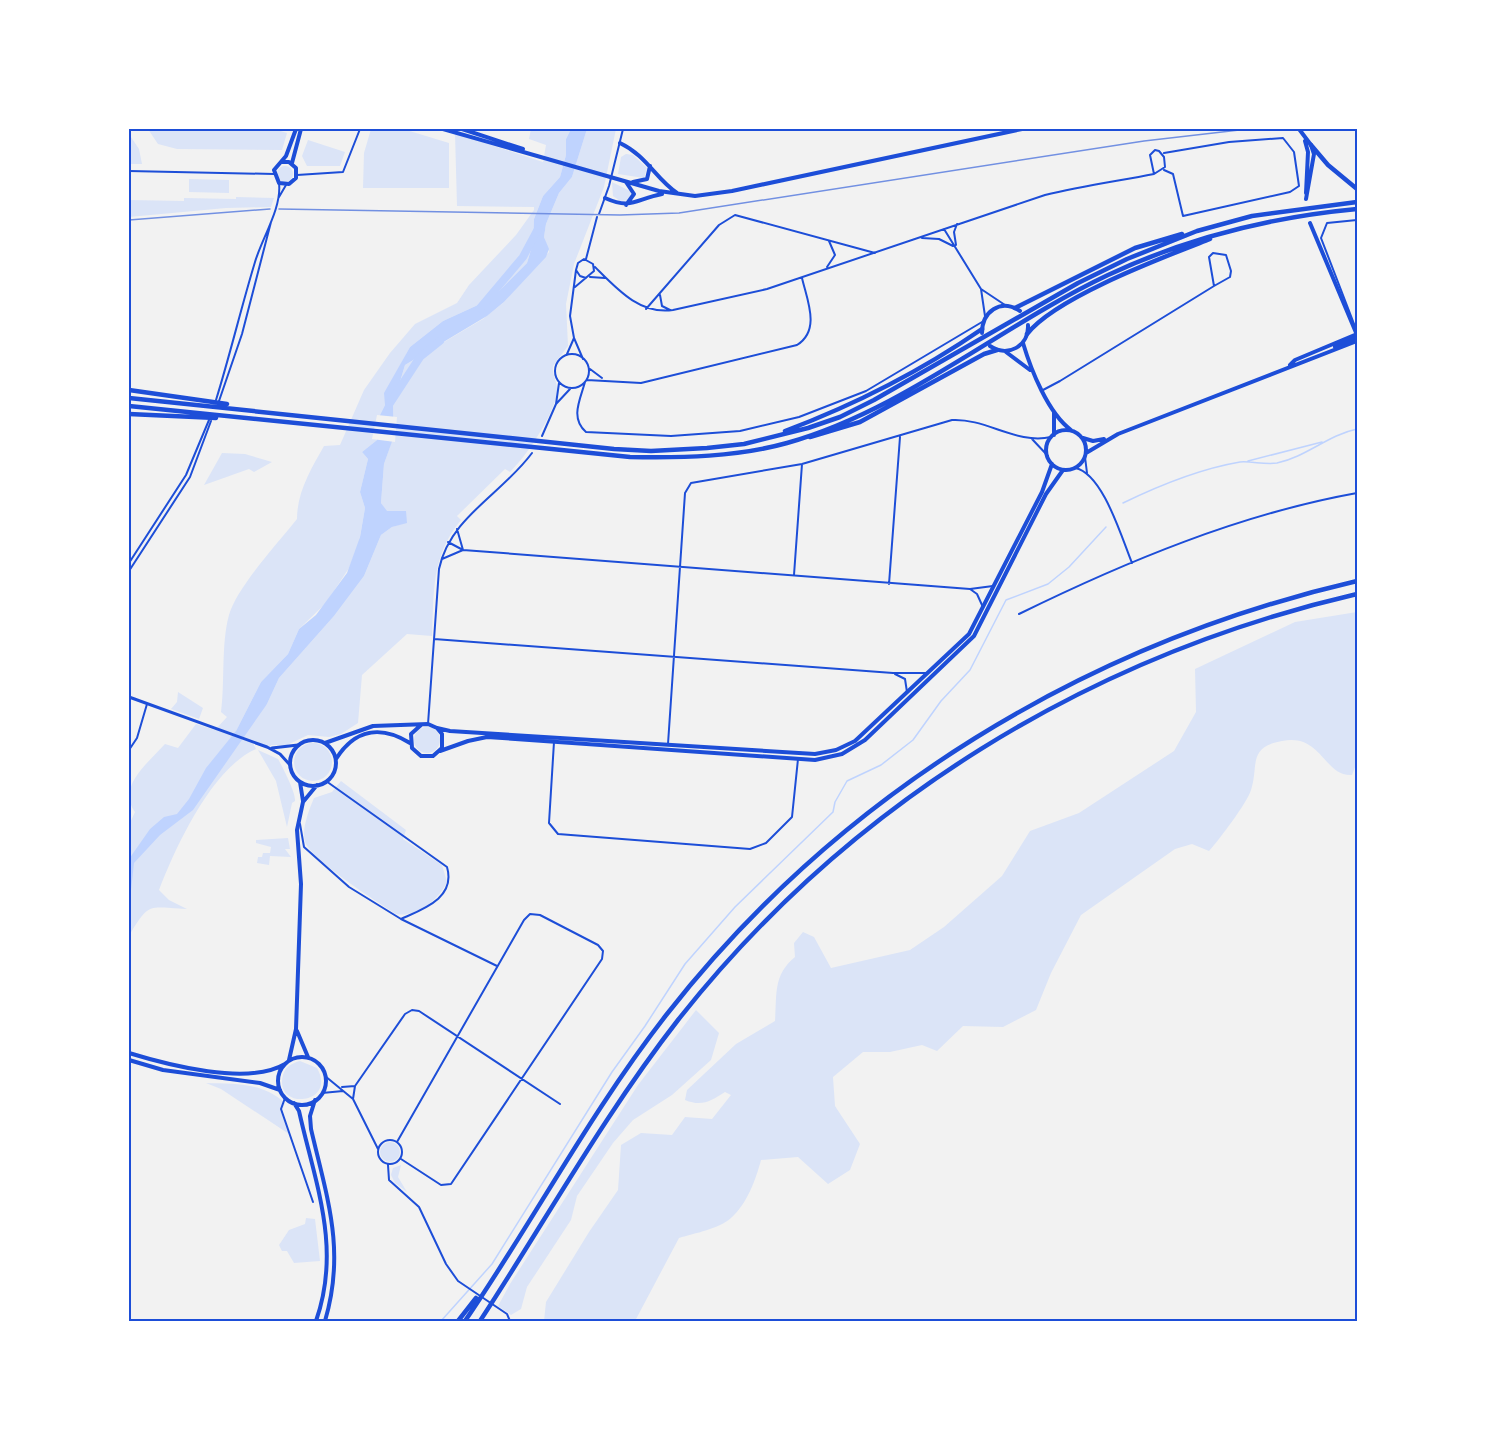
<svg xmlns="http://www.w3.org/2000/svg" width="1486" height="1450" font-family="Inter,sans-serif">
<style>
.green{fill:#dbe4f7}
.water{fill:#bfd3fe}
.pier{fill:#f2f2f2}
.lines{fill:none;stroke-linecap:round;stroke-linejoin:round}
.stream{stroke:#bfd3fe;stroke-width:1.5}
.river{stroke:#bfd3fe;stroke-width:8}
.minor{stroke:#1d4ed8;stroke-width:2}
.tertiary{stroke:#1d4ed8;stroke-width:3}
.secondary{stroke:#1d4ed8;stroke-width:4}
.primary{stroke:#1d4ed8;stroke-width:4}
.motorway{stroke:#1d4ed8;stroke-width:4.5}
.rail{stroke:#7290e2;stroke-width:1.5}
.neatline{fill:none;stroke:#1d4ed8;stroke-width:2}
</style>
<rect width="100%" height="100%" fill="#f2f2f2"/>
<path class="green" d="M148 129H274L287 133 282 150 177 149 158 144Z
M371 129H403L449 143V188H363L364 153Z
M531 129H571L566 139V155L560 177 543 196 534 219 533 243 527 263 491 299 443 321 410 347 385 393V405L380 415 377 440 362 452 368 459 360 492 365 508 359 542 349 568 326 603 299 629 288 654 261 682 236 731 267 704 279 678 334 616 364 576 381 535 392 527 407 522 386 511 381 503 384 464 394 435 393 405 405 365 483 319 503 303 549 252 544 237 546 224 559 193 572 177 587 129H616L604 187 574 264 566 304 568 346 553 366C552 374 556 380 557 388 558 410 526 457 510 472L505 469 457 516 461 520C431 556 434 592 432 636L407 634 362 675 358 723 341 734 329 737 308 735 287 745H271L270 750 253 743 256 749C212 768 176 846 159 890L169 900 187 909C149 908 150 900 129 936V825L135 812C116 787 149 762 165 744L178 748 196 724 215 730 227 717 221 712C225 683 221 644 229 615 237 587 278 543 297 519 297 492 311 469 324 446L340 445 364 390 390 353 415 324 457 303 469 285 516 235 534 210V207L457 206 455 133 543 162 546 145 529 139Z
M129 134 139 149 142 164H129Z
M308 140 345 152 340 166H307L302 156Z
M626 154 633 155 647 168 644 178 618 174 621 157Z
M277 174a8 8 0 1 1 16 0a8 8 0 1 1-16 0Z
M189 179 229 180V193L189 192Z
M612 182 630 191 631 195 628 200 620 201 613 196Z
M236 197 274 198 271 207 226 208 129 217V200L184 201V198L236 199Z
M222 453 245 454 272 462 254 472 249 469 204 485Z
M1357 612V762L1352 775C1324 777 1322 733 1282 741 1247 747 1259 766 1251 790 1247 803 1219 840 1209 851L1192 844 1175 849 1081 915 1051 973 1036 1010 1003 1027 963 1026 937 1051 922 1045 890 1052H863L833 1077 835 1106 860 1144 850 1170 828 1184 798 1157 761 1160C756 1179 747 1204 731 1218 719 1229 695 1233 679 1238L635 1321H544L546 1302 589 1232 618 1190 621 1145 641 1133 672 1135 685 1117 712 1119 731 1095 725 1092C711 1101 702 1107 685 1100L687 1090 736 1044 775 1021C777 994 773 975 795 957L794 943 803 932 814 937 831 968 910 950 944 927 1002 876 1030 831 1079 813 1174 751 1196 712 1195 669 1295 622Z
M178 692 203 708 199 719 171 709 177 702Z
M414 740a13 13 0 1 1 26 0a13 13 0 1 1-26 0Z
M294 762a19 19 0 1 1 38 0a19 19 0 1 1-38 0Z
M258 750 278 759C283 768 296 793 295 801L292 803 287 827 276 781Z
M341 781 406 830 403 839 442 865 447 882C439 900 415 918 396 914 376 901 316 863 306 844 300 832 309 810 314 798L332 792Z
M288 838 290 849H285L291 857 270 856 269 865 257 863 258 857H262L263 853H270L271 847 256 843V840Z
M696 1010 719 1033 711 1060 672 1095 633 1120 613 1143 577 1196 571 1220 527 1287 521 1309 511 1315 498 1306 510 1284 638 1085Z
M300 1061 317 1068C338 1105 273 1111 283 1075 285 1067 292 1063 300 1061Z
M206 1083C235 1084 262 1082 285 1103L282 1111 289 1134 221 1089Z
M380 1152a10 10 0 1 1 20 0a10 10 0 1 1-20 0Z
M401 1165 398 1177 407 1192 395 1183 391 1175 393 1168Z
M306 1218 315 1219 320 1261 294 1263 287 1251H282L279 1245 289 1230 305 1224Z"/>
<path class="water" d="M571 129H587L572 177 559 193 546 224 544 237 549 249 546 257 504 302 487 316 405 365 393 405 394 436 384 464 381 503 387 511H406L407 523 392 527 381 535 364 576 334 616 279 678 267 704 193 810 160 835 134 863 129 909V859L150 829 164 817 177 814 189 799 206 768 236 731 261 682 288 654 299 629 316 615 347 573 360 537 365 508 360 492 368 459 362 452 377 440 380 415 385 405 384 393 410 347 443 321 491 299 527 263 533 243 534 219 543 196 560 177 566 155V139Z"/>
<path class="pier" d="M377 415 397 417 395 442 372 439Z"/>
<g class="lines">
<path class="stream" d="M1248 461 1322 442
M1123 503C1160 485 1199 469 1240 462 1252 461 1265 465 1277 463 1306 457 1328 435 1357 429
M441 1321 492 1264 612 1072 645 1026 685 964 735 907 833 812 835 802 847 781 881 765 913 740 941 701 970 670 1006 600 1048 584 1069 567 1106 527"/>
<path class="river" d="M480 308 523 257 538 229
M390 403 420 357 440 341"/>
<path class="minor" d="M1164 170 1173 174 1183 216 1290 192 1299 186 1294 152 1283 138 1229 142 1164 153
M129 171 274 174
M297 175 343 172 360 129
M279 197 286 185
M599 214 609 186 623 129
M944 229 981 289 985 316
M922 238 939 239 953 246
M956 245 954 232 957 224
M586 259 597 217
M595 267C617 289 640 315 673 310L767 289 1045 195C1081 186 1118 181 1154 174L1165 167 1164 157 1159 151 1155 150 1150 155 1154 174
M827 267 835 255 829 241
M576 270 570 316 574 338 583 359
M590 277 605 278
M575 287 594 271 593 264 584 259 578 263 576 270 580 276 586 278
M981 289 1005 305
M660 295 662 306 670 310
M646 309 719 225 735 215 875 253
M1356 329 1321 238 1327 223 1357 220
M567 354 574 338
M555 371a17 17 0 1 1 34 0a17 17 0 1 1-34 0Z
M590 369 602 378
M587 380 641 383 797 345C821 330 807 300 802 278
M585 382C580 400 570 418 586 432L671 436 740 431 799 417 866 391 982 322
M1043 390 1060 381 1214 286 1230 277 1231 271 1226 255 1213 253 1209 257 1214 286
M216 400C230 355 241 308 255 262 262 238 282 208 279 183
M219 401 242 334 271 222
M556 404 570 389
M542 436 556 404 559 383
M1032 439 1048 456
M1085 457 1087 473
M1075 468C1103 473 1122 539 1132 563
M448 542 463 550 970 589 993 586
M442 559 463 550 457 529
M129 563 186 475 209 420
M129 571 190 477 211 421
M794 575 802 464
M889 584 900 437
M970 589 977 594 982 605
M1019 614C1125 562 1240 514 1357 493
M434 639 893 673H926
M895 674 905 679 907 692
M428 724 439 569C450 517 502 494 532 453
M554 742 549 823 558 834 750 849 766 843 792 817 798 759
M668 744 685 493 691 483 802 464 952 420C986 418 1017 445 1051 437
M129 750 137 738 147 704
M326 781 447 867C456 898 423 909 401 919
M300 824 304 847 349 887 401 919 497 966
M325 1076 353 1099 378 1149
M355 1086 405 1014 412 1010 419 1011 560 1104
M342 1087 355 1086 353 1099
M322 1093 343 1091
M285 1098 281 1109 313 1202
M378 1152a12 12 0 1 1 24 0a12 12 0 1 1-24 0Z
M397 1142 524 920 530 914 540 915 598 945 603 951 602 959 451 1184 441 1185 401 1159
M388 1165 389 1180 419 1207 446 1264 458 1281 507 1314 510 1321"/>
<path class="tertiary" d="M129 697 267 747 280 754 290 765
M272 748 298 745"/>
<path class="secondary" d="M281 162H289L296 168V178L289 184 279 183 274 170 286 156 296 129
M292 163 301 129
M982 333C982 312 1000 298 1020 311
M1023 343C1031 370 1048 413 1071 430
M990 346C1008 358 1029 346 1028 325
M1335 347 1354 339 1356 334
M1006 352 1030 370
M1290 365 1295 360 1357 334
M1046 450a20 20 0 1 1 40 0a20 20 0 1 1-40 0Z
M1054 435V412
M1083 438 1093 441 1104 439
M1086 453 1118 434 1357 341
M437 728 450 731 815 754 836 750 855 741 969 634 1042 492 1052 464
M290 763a23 23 0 1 1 46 0a23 23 0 1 1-46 0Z
M325 743 373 726 428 724 437 728 442 734V748L433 756H421L412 748 411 734 421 725
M440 751 468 741 487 737 815 760 842 754 865 740 974 636 1046 494 1063 470
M336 759C355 729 381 725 410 743
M300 782 303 801
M297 1031 308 1057
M129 1053C168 1065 248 1086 285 1064
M278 1081a24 24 0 1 1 48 0a24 24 0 1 1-48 0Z
M129 1060 163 1070 260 1083 280 1090
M289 1060 296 1029 301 884 297 830 303 802 317 785
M315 1100 310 1116 311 1129C327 1198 346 1250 325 1321
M294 1103 299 1111C315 1183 342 1247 316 1321"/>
<path class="primary" d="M443 129 659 191 695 196 732 191 1022 129
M462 129 523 149
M1299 129 1311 145 1314 154 1306 199
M1305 141 1308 152 1306 193
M620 143C647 156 655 178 677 193
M626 182 634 194 626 205
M633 182 647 179 650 166
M605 198C632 210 636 199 662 194
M1310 223 1357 335"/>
<path class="motorway" d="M1311 145 1328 165 1357 189
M1015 308 1135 248 1182 234
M1027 334C1056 297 1164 257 1210 239
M129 390 227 404
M129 398 614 449 651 451 707 448 744 444 808 428 840 417 874 400 1078 283 1127 259 1197 231 1252 216 1357 202
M129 406 630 457C682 458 737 457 787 443 904 410 1000 326 1108 275 1187 238 1271 217 1357 209
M129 414 216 418
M785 431C854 405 921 371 982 329
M810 437 860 422 984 354 997 350
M458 1321 476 1298
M465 1321C534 1220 591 1111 667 1014 840 793 1085 644 1357 581
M480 1321C546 1220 604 1115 678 1020 849 803 1089 656 1357 594"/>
<path class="rail" d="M279 209 620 215 679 213 1144 141 1248 129
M129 220 270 209"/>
</g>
<rect width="1486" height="1450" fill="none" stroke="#ffffff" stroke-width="261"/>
<rect x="130" y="130" width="1226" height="1190" class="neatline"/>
</svg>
